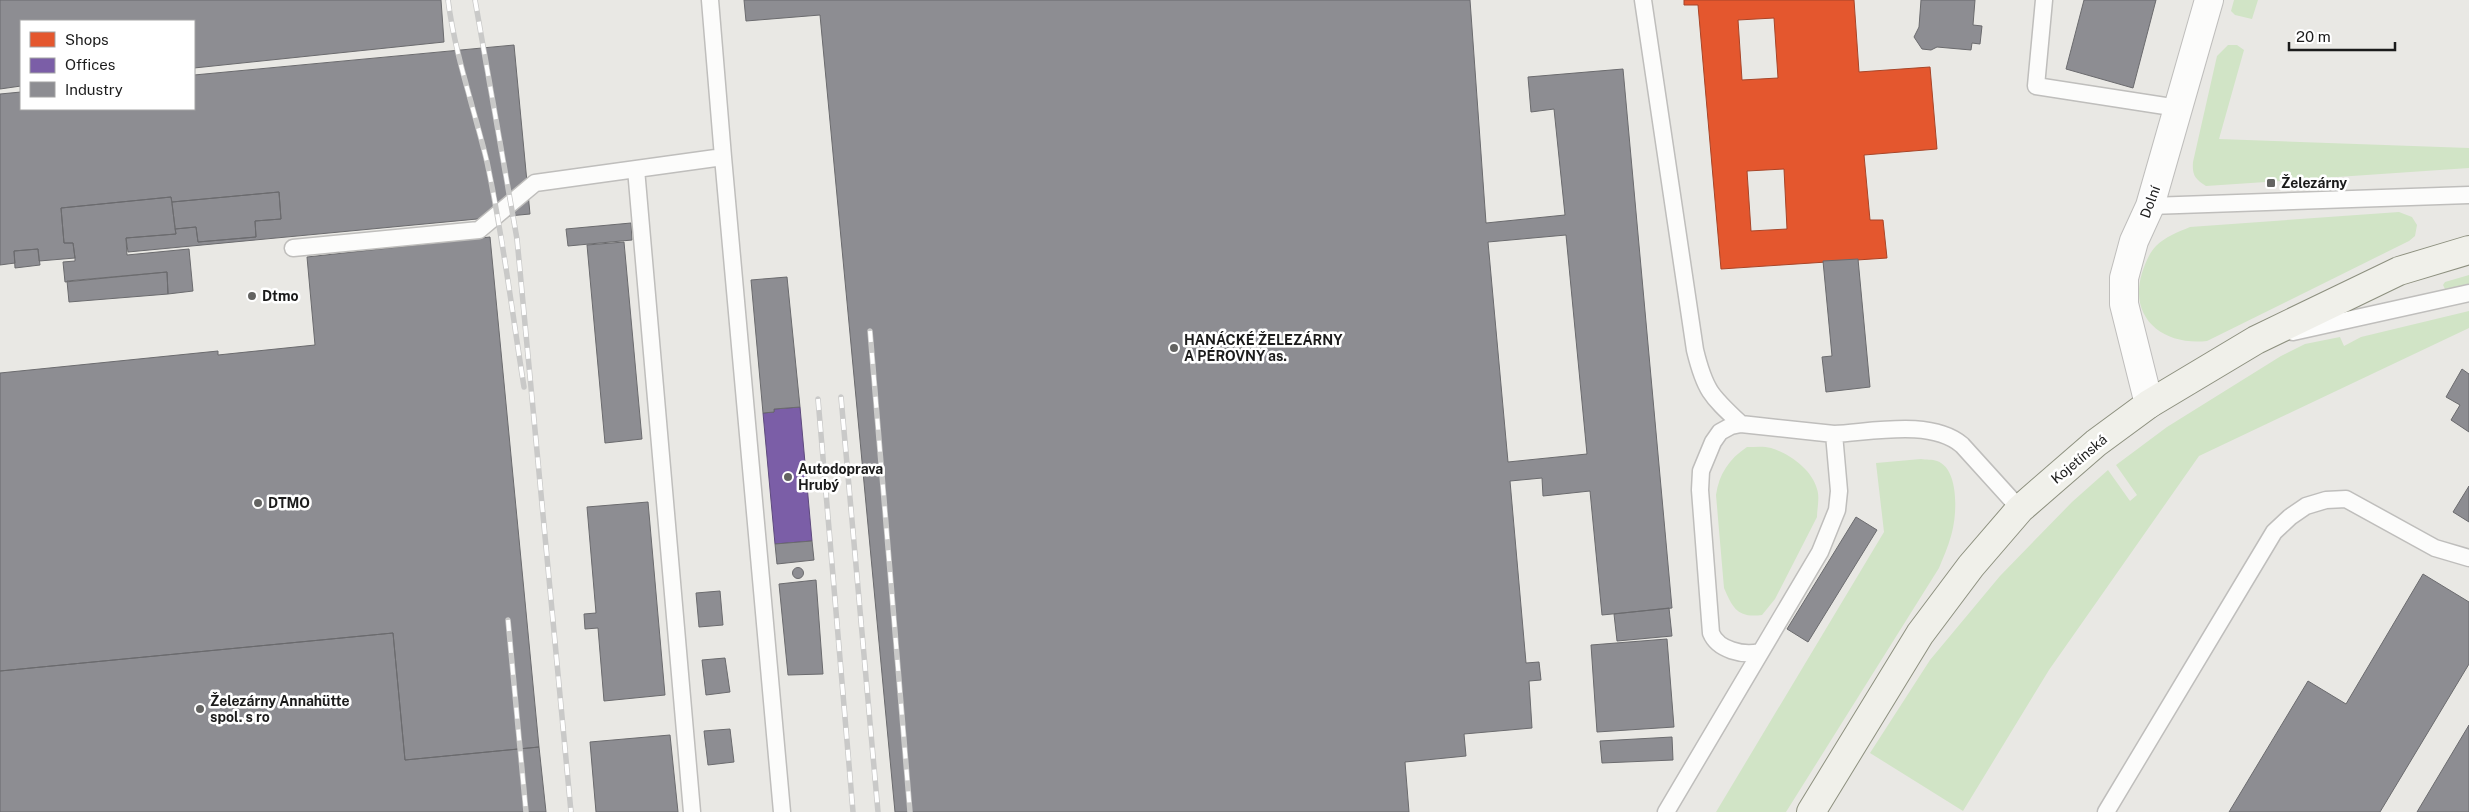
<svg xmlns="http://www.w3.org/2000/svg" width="2469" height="812" font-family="'Public Sans',sans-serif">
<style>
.grass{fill:#d1e4c6}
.shops{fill:#e4572e;stroke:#a84528;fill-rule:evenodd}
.offices{fill:#7b5ea7;stroke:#5e4a7d}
.industry{fill:#8d8d92;stroke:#6b6b6e;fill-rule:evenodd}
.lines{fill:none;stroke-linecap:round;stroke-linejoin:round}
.lane-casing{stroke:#bfbebc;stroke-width:19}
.street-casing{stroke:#bfbebc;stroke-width:30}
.secondary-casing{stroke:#8d907f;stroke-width:30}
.lane{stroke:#fcfcfb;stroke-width:16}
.street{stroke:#fcfcfb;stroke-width:28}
.secondary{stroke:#f0f0ea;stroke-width:28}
.rail-casing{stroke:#c9c9c8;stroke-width:5.5}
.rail{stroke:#fff;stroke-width:4;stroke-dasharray:11;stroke-linecap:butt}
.poi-dot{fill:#636361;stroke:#fff;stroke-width:2}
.labels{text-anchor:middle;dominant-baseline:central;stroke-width:5;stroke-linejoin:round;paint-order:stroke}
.poi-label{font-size:14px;font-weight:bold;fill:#1b1b1b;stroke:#fff;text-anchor:start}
.street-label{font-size:14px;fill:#1b1b1b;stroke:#fff}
</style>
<rect width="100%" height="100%" fill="#e9e8e4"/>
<path class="grass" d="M2234 0H2258L2252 19 2235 15 2231 11Z
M2228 45H2237L2244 50 2219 139 2469 148V168L2206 186C2195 179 2192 175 2193 162L2217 56Z
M2399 212 2412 217 2417 225 2415 236 2409 241 2207 341C2164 346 2128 319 2142 273 2145 264 2149 253 2156 246 2165 237 2178 232 2190 227Z
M2469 275V284L2445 289 2443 285 2445 282Z
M2469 311V328L2199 456 2049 670 1963 811 1870 753 1930 660 2000 576 2072 502 2108 470 2130 501 2137 495 2116 465 2167 427 2281 356 2305 344 2340 337 2344 346 2361 337Z
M1747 447C1755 447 1764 446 1771 448 1790 454 1812 470 1817 489 1820 498 1817 508 1817 517L1775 599 1762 615C1738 618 1733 609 1724 588L1716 495C1719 474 1729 459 1747 447Z
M1921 459C1926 460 1932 459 1937 461 1960 469 1957 517 1951 536 1948 547 1943 558 1939 568L1786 812H1716L1884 532 1876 463Z"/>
<path class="shops" d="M1684 0H1854L1859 72 1930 67 1937 149 1864 155 1870 220H1883L1887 258 1721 269 1698 5H1684ZM1774 18 1778 78 1742 80 1738 20ZM1784 169 1787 229 1751 231 1747 171Z"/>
<path class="offices" d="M800 407 812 541 775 544 763 413 774 412V409Z"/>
<path class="industry" d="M0 0H441L444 42 194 68V21H21V86L0 89Z
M744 0H1470L1486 223 1565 215 1554 109 1531 112 1528 77 1623 69 1672 608 1602 615 1590 491 1543 496 1542 478 1510 481 1526 663 1539 662 1541 680 1529 681 1532 728 1464 734 1466 756 1405 762 1409 812H895L820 15 746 21ZM1566 235 1587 454 1508 462 1488 242Z
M1921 0H1975L1973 25 1982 26 1980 44 1972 43 1971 50 1937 47 1931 50 1922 49 1914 37 1919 27Z
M2084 0H2156L2133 88 2066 69Z
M514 45 530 214 128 252 126 238 176 234 175 229 196 227 198 242 256 237 255 221 281 219 279 192 172 202 171 197 61 208 64 243H73L75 258 39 261 38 249 14 251 15 263 0 265V94L21 92V109H194V75Z
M279 192 281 219 255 221 256 237 198 242 196 227 175 229 172 202Z
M171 197 176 234 126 238 127 255 189 249 193 291 168 294 167 272 65 282 63 262 75 261V258L73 243H64L61 208Z
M631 223 632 240 568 246 566 229Z
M490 237 539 747 405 760 393 633 0 671V373L218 351V355L315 345 307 257Z
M624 242 642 439 605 443 587 245Z
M38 249 40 265 15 268 14 251Z
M1858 259 1870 387 1826 392 1822 357 1832 356 1823 261Z
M167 272 168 294 69 302 67 281Z
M787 277 800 407 774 409V412L763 413 751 280Z
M2462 369 2469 374V432L2451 420 2460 405 2446 397Z
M2469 486V522L2453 512Z
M648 502 665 695 604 701 598 628 585 629 584 614 596 613 587 507Z
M1856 517 1877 530 1808 642 1787 629Z
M812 541 814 560 777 564 775 544Z
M792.5 573a5.5 5.5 0 1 1 11 0a5.5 5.5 0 1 1-11 0Z
M2423 574 2469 602V664L2380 812H2229L2308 681 2346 704Z
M816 580 823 674 788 675 779 584Z
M720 591 723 625 699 627 696 593Z
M1669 608 1672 636 1617 641 1614 614Z
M393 633 405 760 539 747 546 812H0V671Z
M1667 639 1674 727 1597 732 1591 645Z
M725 658 730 692 706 695 702 660Z
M2469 725V812H2417Z
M730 729 734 762 708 765 704 731Z
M670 735 678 812H596L590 742Z
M1672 737 1673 760 1602 763 1600 741Z"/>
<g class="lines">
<defs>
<path id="lane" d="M1643 0 1695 350C1705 391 1711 396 1741 424
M2044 0 2036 86 2178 108
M723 157 782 812
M636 169 692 812
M2150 206 2469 195
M293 248 479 230 535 183 723 157 710 0
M2293 332 2469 293
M1760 652C1743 656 1718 650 1711 633L1700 490 1701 471 1713 442 1720 432 1731 426 1741 424 1834 434
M1666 812 1820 552 1837 510 1839 491 1834 434C1873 432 1931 419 1962 445L2020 509
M2106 812 2274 532 2290 517 2306 506 2326 500 2346 499 2435 548 2469 558"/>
<path id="street" d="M2149 404 2124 304V278L2134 241 2150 206 2209 0"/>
<path id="secondary" d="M1811 812 1920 634 1971 566 2020 509 2096 443 2149 404 2256 340 2399 271 2469 250"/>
</defs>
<use href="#lane" class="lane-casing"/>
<use href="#street" class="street-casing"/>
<use href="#secondary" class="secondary-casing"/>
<use href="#lane" class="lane"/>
<use href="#street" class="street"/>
<use href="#secondary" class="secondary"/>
<defs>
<path id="rail" d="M448 0C455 55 474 108 487 162 503 236 512 312 524 387
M475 0 517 239 571 812
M870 331 910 812
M841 397 878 812
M818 399 853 812
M508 620 526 812"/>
</defs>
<use href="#rail" class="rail-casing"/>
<use href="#rail" class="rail"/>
</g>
<g class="poi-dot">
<rect x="2266" y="178" width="10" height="10" rx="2.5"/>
<circle cx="252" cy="296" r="5"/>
<circle cx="1174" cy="348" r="5"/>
<circle cx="788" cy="477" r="5"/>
<circle cx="258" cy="503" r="5"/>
<circle cx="200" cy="709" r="5"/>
</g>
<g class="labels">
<g class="poi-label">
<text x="2281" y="183">Železárny</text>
<text x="262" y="296">Dtmo</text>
<text x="1184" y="340">HANÁCKÉ ŽELEZÁRNY<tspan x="1184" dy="16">A PÉROVNY as.</tspan></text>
<text x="798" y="469">Autodoprava<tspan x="798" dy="16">Hrubý</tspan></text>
<text x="268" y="503">DTMO</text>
<text x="210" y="701">Železárny Annahütte<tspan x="210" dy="16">spol. s ro</tspan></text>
</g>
<g class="street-label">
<text transform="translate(2150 202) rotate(-70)">Dolní</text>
<text transform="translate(2079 459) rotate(-40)">Kojetínská</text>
</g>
</g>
<rect x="20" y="20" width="175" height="90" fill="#ffffff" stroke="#a4a4a4"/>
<rect x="30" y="32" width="25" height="15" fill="#e4572e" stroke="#a4a4a4"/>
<text x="65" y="45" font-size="15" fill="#1b1b1b">Shops</text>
<rect x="30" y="58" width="25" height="15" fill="#7b5ea7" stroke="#a4a4a4"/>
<text x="65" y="70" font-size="15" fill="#1b1b1b">Offices</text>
<rect x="30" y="82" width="25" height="15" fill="#8d8d92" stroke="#a4a4a4"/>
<text x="65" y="95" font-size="15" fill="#1b1b1b">Industry</text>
<path d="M2289 42v8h106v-8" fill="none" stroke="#1b1b1b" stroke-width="2.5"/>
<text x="2296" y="42" font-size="15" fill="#1b1b1b" stroke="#ffffff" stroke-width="4" paint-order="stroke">20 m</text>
</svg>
